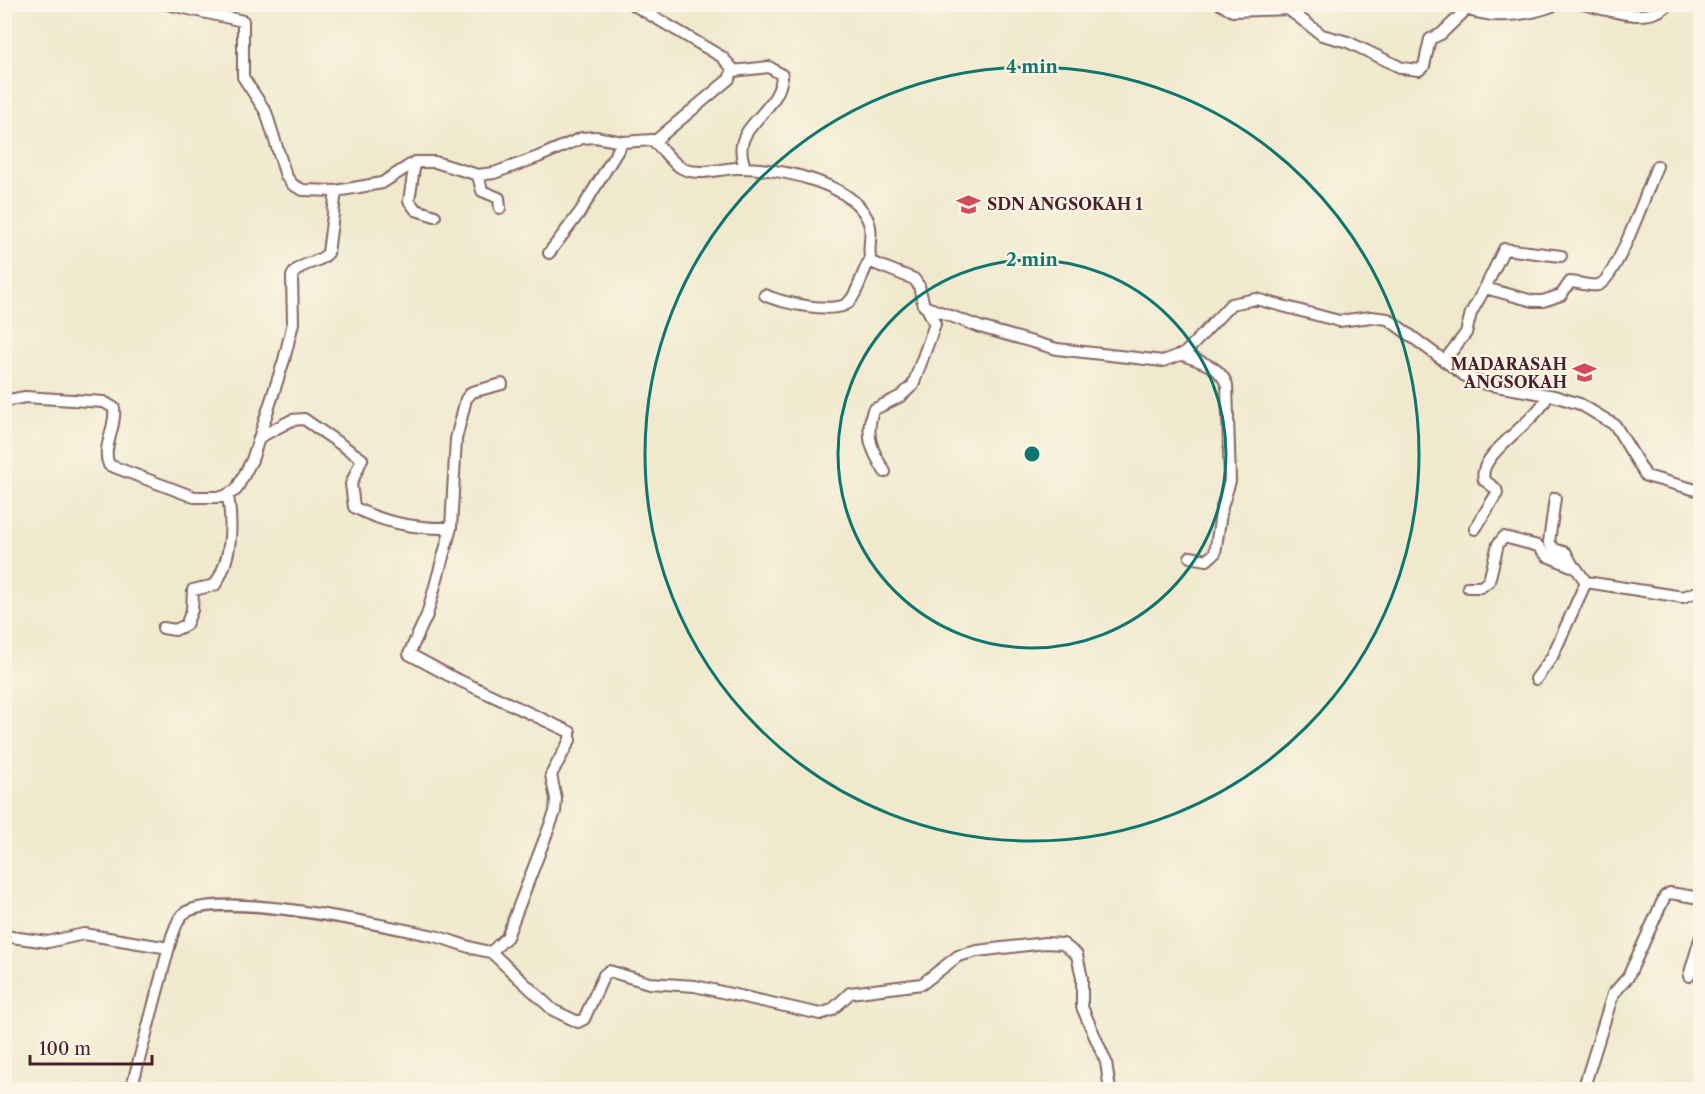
<svg xmlns="http://www.w3.org/2000/svg" width="1705" height="1094" font-family="'Libre Caslon Text',serif">
<style>
.lines{fill:none;stroke-linecap:round;stroke-linejoin:round}
.minor-casing{stroke:#846664;stroke-width:14}
.minor{stroke:#fff;stroke-width:10}
.ring{fill:none;stroke:#0f766e;stroke-width:3}
.labels{text-anchor:middle;dominant-baseline:central;stroke-width:4.5;stroke-linejoin:round;paint-order:stroke}
.poi-label{font-size:16px;font-weight:bold;fill:#4a1f2b;stroke:#fcf5e5;text-anchor:start}
.centre{fill:#0f766e;stroke:#fcf5e5;stroke-width:3}
.ring-label{font-size:18px;text-anchor:middle;font-weight:bold;fill:#0f766e;stroke:#fcf5e5;stroke-width:4.5;stroke-linejoin:round;paint-order:stroke}
</style>
<rect width="100%" height="100%" fill="#fcf5e5"/>
<filter id="ink" filterUnits="userSpaceOnUse"><feTurbulence type="fractalNoise" baseFrequency=".0167" numOctaves="2"/><feDisplacementMap in="SourceGraphic" scale="12" xChannelSelector="R" yChannelSelector="G"/><feConvolveMatrix kernelMatrix="1 2 1 2 8 2 1 2 1" color-interpolation-filters="sRGB"/></filter>
<filter id="wash" filterUnits="userSpaceOnUse"><feTurbulence type="fractalNoise" baseFrequency=".008" numOctaves="4" result="noise"/><feDisplacementMap in="SourceGraphic" scale="24" xChannelSelector="R" yChannelSelector="G"/><feGaussianBlur stdDeviation="1.35" result="paint"/><feColorMatrix in="noise" values="0 0 0 0 0 0 0 0 0 0 0 0 0 0 0 0 0 1.4 0 .05"/><feComposite in="paint" operator="in"/></filter>
<g filter="url(#wash)">
<rect width="100%" height="100%" fill="#f0e9cd"/>
</g>
<g filter="url(#ink)">
<g class="lines">
<defs>
<path id="minor" d="M167 4 243 21V77L266 112 286 176 293 185 303 190 336 191 382 183 415 162H435L478 175 494 173 538 157 582 138 595 137 623 142 652 140C664 149 672 165 686 170 703 175 720 169 736 168 774 167 849 181 867 218 875 233 866 248 871 262L914 279 919 286 924 306 980 327 1057 349 1163 361 1185 353 1231 304 1256 299 1339 321 1371 317 1388 319 1465 376 1485 384 1554 396 1580 404 1615 425 1646 476 1700 491
M632 4 722 57 733 69 729 79 655 141
M1220 4 1233 11 1288 9 1322 35 1348 42 1402 68 1419 70 1424 66 1430 39 1441 34 1466 10
M1455 4C1488 21 1524 17 1558 4
M1582 4C1606 9 1649 26 1668 4
M733 71 769 67 782 75C781 106 745 122 742 145 740 153 743 161 745 168
M415 162 409 201 416 210 435 216
M478 175 482 191 499 198 500 208
M549 253 580 212 623 142
M1485 288 1504 249 1561 256
M765 295C780 303 838 315 849 302 860 290 861 273 870 260
M1183 355C1201 362 1220 366 1227 385L1230 481 1222 507 1215 553 1207 560 1190 557
M1444 361 1466 333 1471 313 1485 288 1533 301H1543L1561 295 1570 282C1578 282 1590 287 1598 285 1616 281 1649 185 1657 166
M4 401 25 397 104 402 114 408C117 427 101 448 109 465L194 497H223L236 490 252 460 284 360 293 323 292 276C300 261 318 265 328 253L336 191
M260 437 292 420 304 419 362 459 351 484 354 507C382 523 419 529 451 528
M885 472C871 450 865 435 873 410L901 396 913 385 935 324 927 308
M1555 498 1549 542 1554 549 1566 553 1573 566
M1475 529 1497 493 1496 489 1484 480C1476 454 1538 422 1548 395
M1468 587H1481L1489 581 1498 544 1504 537 1538 546 1547 556 1576 568 1586 582
M163 628 175 630 186 625 192 610 193 590 215 585C232 558 233 527 228 496
M1536 679 1552 657 1586 582 1683 597 1700 591
M4 936 48 942 84 934 169 948
M491 952 553 1010 578 1022 584 1019 604 975 609 971 649 983 695 986 820 1014 832 1010 850 993 922 984 958 956 977 951 1045 943 1063 944 1077 955 1082 978V1007L1106 1062 1110 1090
M1689 976 1700 939
M131 1090 172 936C175 929 177 921 182 915 211 887 392 927 434 936 453 940 471 950 491 952L507 937 555 812 556 799 551 775 570 740V732L450 676 409 654 427 615 451 528 456 439 466 399 472 392 502 384
M1583 1090 1613 994 1628 977 1665 896 1670 893 1700 898"/>
</defs>
<use href="#minor" class="minor-casing"/>
<use href="#minor" class="minor"/>
</g>
</g>
<g class="ring">
<circle cx="1032" cy="454" r="194"/>
<circle cx="1032" cy="454" r="387"/>
</g>
<defs>
<symbol id="school-bare" viewBox="-9 -9 18 18"><path d="M0-5L7-2L0 1L-7-2ZM-4 1L0 2.5L4 1V4Q0 6-4 4Z" fill="#d1495b" stroke="#fcf5e5" stroke-width="2.5" paint-order="stroke"/></symbol>
</defs>
<g fill-rule="evenodd">
<use href="#school-bare" x="952" y="188" width="33" height="33"/>
<use href="#school-bare" x="1568" y="356" width="33" height="33"/>
</g>
<g class="labels">
<g class="poi-label">
<text x="987" y="204">SDN ANGSOKAH 1</text>
<text x="1567" y="364" text-anchor="end">MADARASAH<tspan x="1567" dy="18">ANGSOKAH</tspan></text>
</g>
</g>
<circle cx="1032" cy="454" r="9" class="centre"/>
<g class="ring-label">
<text x="1032" y="73">4 min</text>
<text x="1032" y="266">2 min</text>
</g>
<rect width="1705" height="1094" fill="none" stroke="#fcf5e5" stroke-width="24"/>
<path d="M30 1055v9h122v-9" fill="none" stroke="#4a1f2b" stroke-width="3"/>
<text x="39" y="1055" font-size="18" fill="#4a1f2b" stroke="#fcf5e5" stroke-width="4.5" paint-order="stroke">100 m</text>
</svg>
